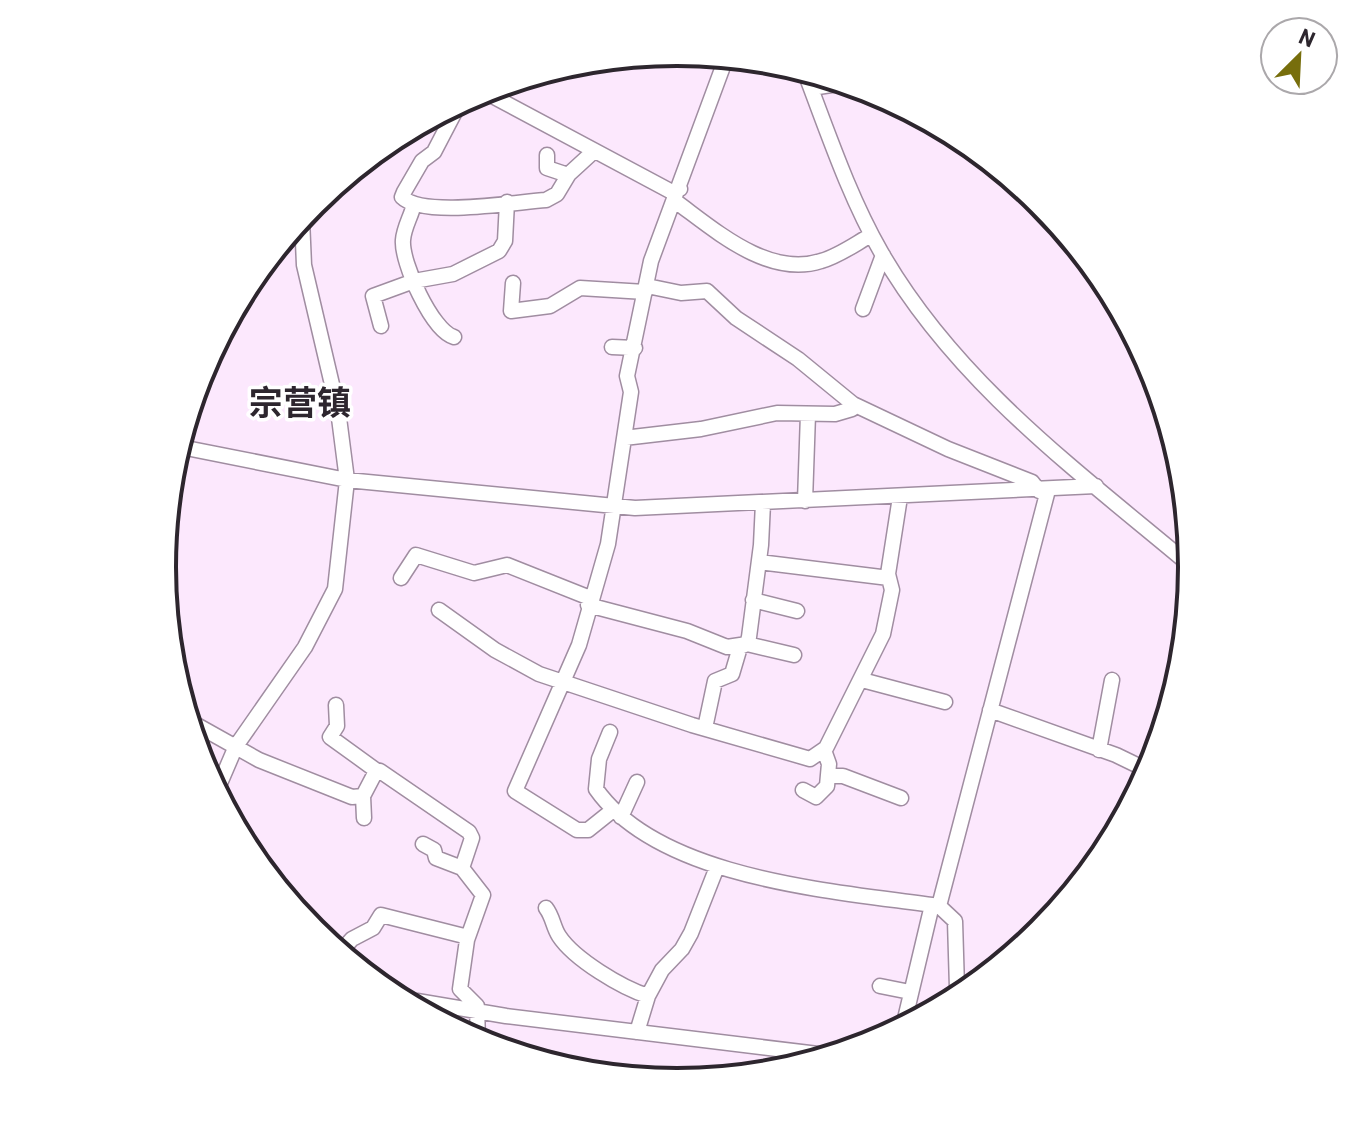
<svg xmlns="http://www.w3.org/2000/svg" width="1355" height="1134" font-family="Barlow,'Noto Sans SC',sans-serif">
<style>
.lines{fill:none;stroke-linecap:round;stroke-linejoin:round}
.minor-casing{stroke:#a08da1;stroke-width:17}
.minor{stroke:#fff;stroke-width:14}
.labels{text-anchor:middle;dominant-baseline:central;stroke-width:7;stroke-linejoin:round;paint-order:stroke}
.district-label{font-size:34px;font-weight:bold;fill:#2d262e;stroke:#fff}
.rim{fill:none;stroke:#2d262e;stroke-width:4}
</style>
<rect width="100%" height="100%" fill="#fce8fd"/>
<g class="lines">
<defs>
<path id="minor" d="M807 78C829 136 850 198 881 252 956 383 1079 472 1192 567
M811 88 838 84
M483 91 672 192 680 189
M458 106 434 152 422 161 404 192 402 197C423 218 515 202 546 200L557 194 569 174 593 152
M547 155V168L568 175
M675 201C715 230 768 278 821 261 839 256 855 244 871 235
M414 204C411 217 404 227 403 240 401 262 432 331 454 337
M513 283 511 311 550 306 580 288 645 292
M647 286 681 293 707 291 736 318 798 359 853 404 948 449 1032 482 1039 491
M863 309 883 255
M381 326 373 296 414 281 453 274 499 251 505 241 507 202
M612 347 635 348
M624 438 701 429 777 413 835 414 852 409 853 404
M186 448 347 480 635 508 1096 486
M805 501 808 414
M759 562 889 578
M401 578 416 555 474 573 507 565 590 598
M753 600 797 611
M588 605 687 631 727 647 747 644 794 655
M439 610 495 650 539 674 692 725 810 759 826 748 883 634 892 590 888 574 900 497
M862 680 945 702
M336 705 337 726 330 737 377 771
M990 710 1116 755 1149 771
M193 723 259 760 352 797 363 796 374 775 380 771 469 832 472 838 462 868 483 895 467 940 460 989 477 1006 478 1041
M705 728 715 681 732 674 740 647 747 644 749 637 761 545 763 503
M610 732 599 759 596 789C660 880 836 891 939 906
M1099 750 1112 680
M830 776H843L901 798
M218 788 236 746 305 647 335 589 347 480 338 410 304 265 302 219
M803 790 816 797 827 786 829 764 824 750
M363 796 364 818
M613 810 588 830H577L515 791 579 645 608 544 631 392 627 376 651 261 725 61
M621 817 637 782
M423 844 434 850 436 858 462 868
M546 908C553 917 553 927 559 936 574 959 622 988 648 996
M342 950 352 939 373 928 381 915 468 937
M880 986 910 992
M957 988 955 921 939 906 1048 490
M417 1001 506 1016 818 1054
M904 1023 932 905
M637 1032 648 996 662 970 682 949 691 933 717 867"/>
</defs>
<use href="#minor" class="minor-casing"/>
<use href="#minor" class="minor"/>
</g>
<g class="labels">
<g class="district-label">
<text x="300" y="401">宗营镇</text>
</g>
</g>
<path d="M0 0H1355V1134H0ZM176 567a501 501 0 1 1 1002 0a501 501 0 1 1-1002 0Z" fill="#fff" fill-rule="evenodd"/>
<path class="rim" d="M176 567a501 501 0 1 1 1002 0a501 501 0 1 1-1002 0Z"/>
<g transform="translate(1299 56) rotate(24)"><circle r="38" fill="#ffffff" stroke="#aba8ab" stroke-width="2"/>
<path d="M0-6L14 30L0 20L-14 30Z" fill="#776e0c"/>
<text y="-12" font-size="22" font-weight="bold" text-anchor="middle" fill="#2d262e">N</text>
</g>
</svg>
